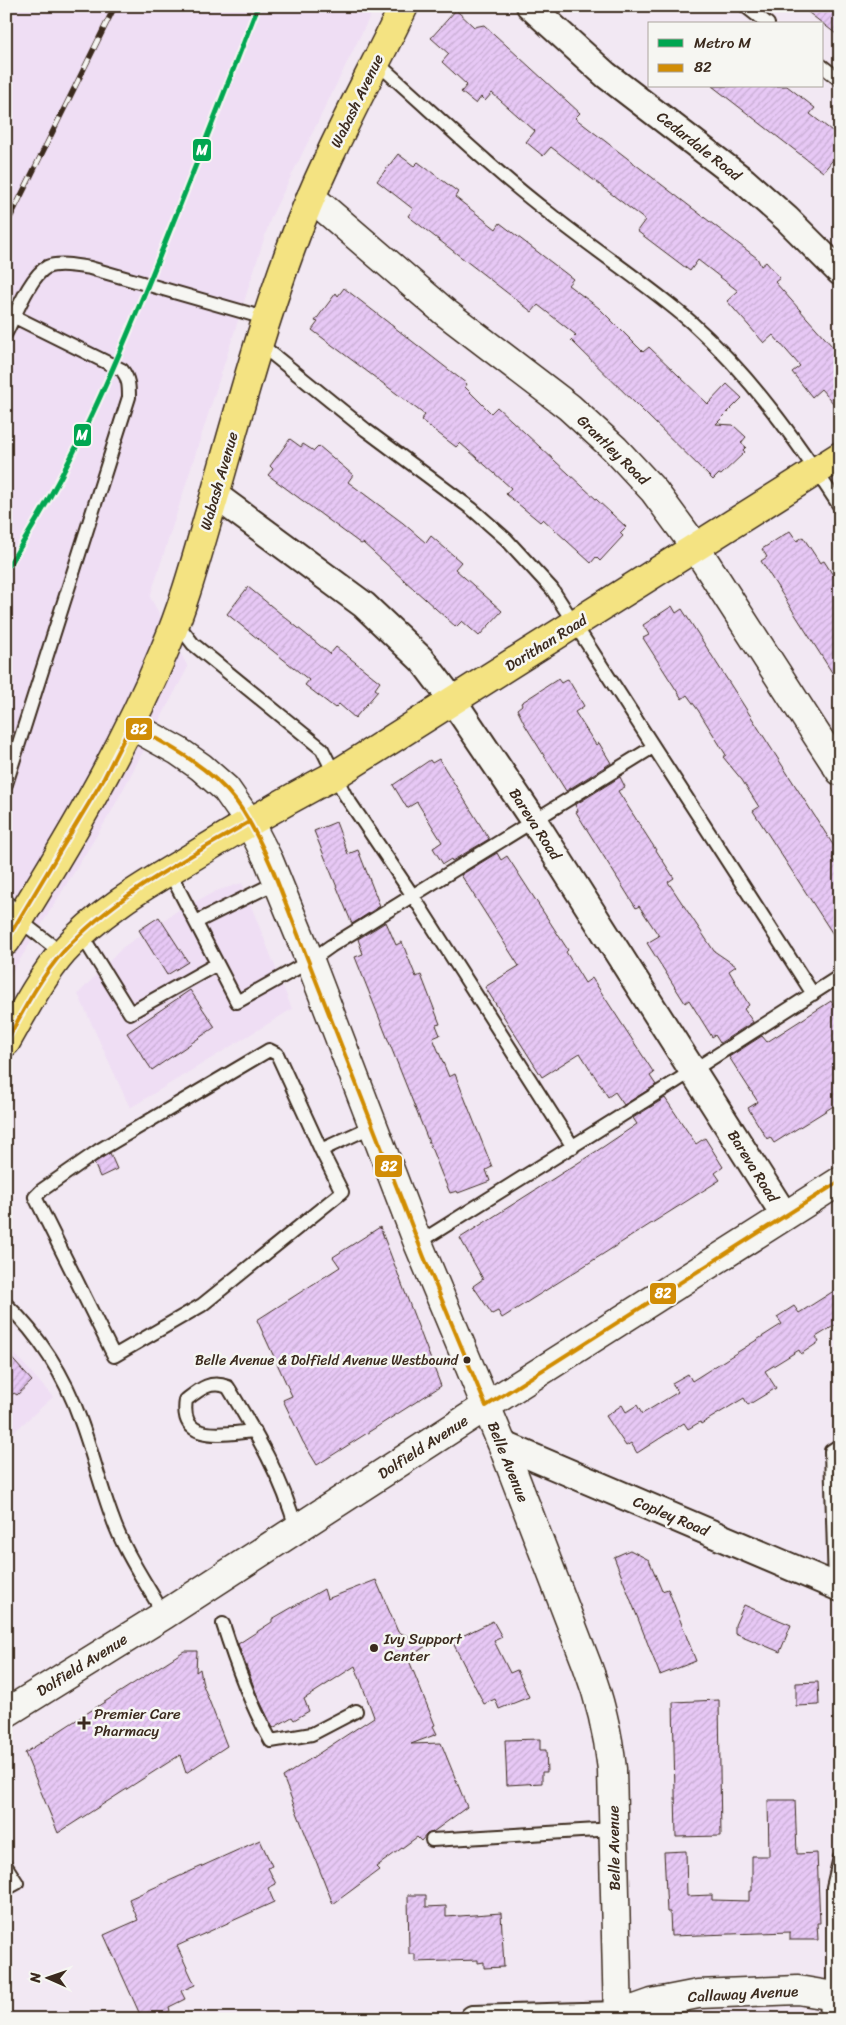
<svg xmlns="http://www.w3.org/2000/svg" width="846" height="2025" font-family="Sriracha,sans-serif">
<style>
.built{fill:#efdef4}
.building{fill:url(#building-hatch);stroke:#3b2a1e}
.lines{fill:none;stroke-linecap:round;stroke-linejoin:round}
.lane-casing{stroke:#3b2a1e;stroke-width:16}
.street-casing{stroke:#3b2a1e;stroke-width:30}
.secondary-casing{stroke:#3b2a1e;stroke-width:31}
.primary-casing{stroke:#3b2a1e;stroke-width:31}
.lane{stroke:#f6f6f2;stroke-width:12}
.street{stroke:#f6f6f2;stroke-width:26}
.secondary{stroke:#f6f6f2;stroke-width:28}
.primary{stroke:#f4e382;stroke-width:28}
.rail-casing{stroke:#3b2a1e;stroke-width:5.5}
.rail{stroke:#f6f6f2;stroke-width:4;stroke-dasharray:11;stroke-linecap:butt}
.bus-1-casing{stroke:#f6f6f2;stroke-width:8}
.bus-1{stroke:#d18d06;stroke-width:4}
.metro-1-casing{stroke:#f6f6f2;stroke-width:9}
.metro-1{stroke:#00a651;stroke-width:5}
.bus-dot{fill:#3b2a1e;stroke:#f6f6f2;stroke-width:2}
.labels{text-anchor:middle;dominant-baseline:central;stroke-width:5;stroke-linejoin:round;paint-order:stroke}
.bus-label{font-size:14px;fill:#3b2a1e;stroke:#f6f6f2;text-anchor:end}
.street-label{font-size:15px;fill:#3b2a1e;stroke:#f6f6f2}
.poi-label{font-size:15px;fill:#3b2a1e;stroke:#f6f6f2;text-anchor:start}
.line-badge{stroke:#f6f6f2;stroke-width:2}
.badge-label{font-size:14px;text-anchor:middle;font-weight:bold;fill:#fff}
</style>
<defs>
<pattern id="building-hatch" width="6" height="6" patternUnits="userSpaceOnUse" patternTransform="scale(1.25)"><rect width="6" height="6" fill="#e7c8f5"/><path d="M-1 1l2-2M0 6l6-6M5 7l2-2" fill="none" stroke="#c7acd2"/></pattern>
</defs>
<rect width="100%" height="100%" fill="#f2e8f3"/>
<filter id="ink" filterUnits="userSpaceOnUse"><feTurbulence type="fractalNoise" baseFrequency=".02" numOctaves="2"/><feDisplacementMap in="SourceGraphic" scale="10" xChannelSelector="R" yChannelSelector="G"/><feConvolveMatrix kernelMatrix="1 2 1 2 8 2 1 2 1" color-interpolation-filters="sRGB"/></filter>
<g filter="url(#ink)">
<path class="built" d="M6 6H375L271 217 150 597 188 667 110 814 6 982Z
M242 883 292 1009 130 1108 78 994 123 947 177 911 216 891Z
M6 1344 53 1397 6 1439Z"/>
<path class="building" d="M800 6H840V37Z
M456 10 474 27 484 25 495 35 580 113 575 118 757 258 761 266 766 262 780 278 775 282 840 355V411L821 389 812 397 792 372 800 366 773 335 764 343 727 301 738 291 698 260 690 271 637 231 645 220 551 147 543 156 526 142 535 131 492 93 485 101 481 97 476 104 461 92 467 85 442 62 449 54 431 38Z
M712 86H787L815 108 810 114 840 137V151L823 172Z
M398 154 414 166 418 162 458 192 455 197 496 229 500 223 573 279 568 285 599 308 643 352 649 347 708 404 727 384 742 398 716 424 733 425 746 437 741 443 746 447 743 450 745 452 721 475 719 474 713 480 571 340 576 335 538 305 532 312 408 216 413 209 377 181Z
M344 288 467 384 465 387 491 413 497 407 626 527 620 533 623 536 600 561 596 557 591 563 543 519 540 522 506 494 511 488 460 443 456 447 421 420 425 415 312 330 318 322 315 321 336 293 338 296Z
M290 439 301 447 303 444 314 451 319 446 353 475 348 482 403 523 426 543 431 536 461 562 455 569 502 611 479 636 462 621 456 627 363 543 361 544 268 475 273 469 270 466Z
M790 531 797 541 803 537 820 563 824 561 840 586V685L761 561 767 557 762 549Z
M248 587 330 654 336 647 380 682 375 689 378 691 355 718 339 704 335 708 305 685 309 680 227 614Z
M672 606 676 613 682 609 839 854 832 858 840 869V945L753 811 759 807 742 780 723 757 726 755 698 710 687 695 682 699 643 638 649 635 643 625Z
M558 679 561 683 568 679 584 706 575 712 596 745 599 743 611 763 566 791 525 725 517 709 522 705 521 703Z
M439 759 489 839 452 861 451 859 443 864 433 848 442 842 417 802 407 808 393 785 430 760 432 763Z
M620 777 625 787 618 791 674 878 668 882 714 951 736 966 729 971 749 1005 744 1009 753 1022 720 1043 715 1035 712 1037 689 1000 685 1003 647 943 659 936 639 906 636 908 576 812 578 811 575 805Z
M336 822 348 854 358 850 380 906 352 924 314 831Z
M497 853 501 860 507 856 568 950 566 952 585 983 592 978 654 1073 650 1076 656 1085 624 1105 615 1092 608 1097 580 1053 542 1077 485 987 519 966 461 875Z
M159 917 188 962 167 975 139 930Z
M386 922 396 945 402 942 416 977 421 975 440 1024 436 1025 440 1035 433 1038 449 1077 455 1074 492 1167 486 1170 490 1181 458 1193 457 1191 450 1193 442 1175 355 957 363 954 358 939Z
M190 990 215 1027 152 1070 127 1033Z
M831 1001 840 1016V1102L774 1143 770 1137 767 1139 748 1108 758 1102 729 1057 762 1036 767 1042Z
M665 1098 696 1144 705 1138 723 1167 715 1173 720 1180 502 1318 498 1311 492 1314 473 1286 483 1279 460 1238 603 1147 637 1124 633 1118Z
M110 1153 117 1169 100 1177 94 1163Z
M380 1227 441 1386 317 1465 303 1442 283 1400 292 1396 257 1320 340 1267 333 1257Z
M840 1287V1322L816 1337 819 1342 801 1354 799 1350 765 1371 776 1388 748 1405 744 1398 701 1424 700 1422 688 1429 684 1423 637 1453 631 1443 626 1446 606 1416 622 1405 626 1412 637 1405 642 1414 678 1392 672 1383 688 1374 692 1381 782 1324 777 1317 794 1306 799 1313Z
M6 1352 32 1381 17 1395 14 1393 6 1400Z
M630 1550 649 1560 662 1591 668 1589 696 1661 660 1675 614 1557Z
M376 1580 398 1632 429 1644 408 1658 435 1725 433 1726 437 1734 411 1744 441 1743 467 1807 433 1832 427 1834 421 1841 417 1837 376 1867 379 1870 333 1904 283 1777 374 1717 355 1666 304 1699 309 1711 294 1720 292 1717 273 1728 257 1695 238 1644 272 1622V1619L324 1589 327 1599Z
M744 1605 791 1625 780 1652 735 1633V1625Z
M493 1621 502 1637 494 1641 510 1673 517 1670 529 1697 499 1709 495 1699 484 1704 452 1641Z
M184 1651H197L196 1672 200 1669 203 1685 227 1746 186 1773 180 1755 58 1833 25 1753Z
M818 1682 819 1705 796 1706V1683Z
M719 1700 721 1836 676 1837 673 1702Z
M540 1739V1750H546L547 1772H542V1783L507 1785 505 1740Z
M768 1800H795L797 1854 817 1853 820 1923H817L818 1940H790V1932L671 1936 670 1912H667L664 1852 686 1851 687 1896 712 1895V1900L749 1901V1891H752V1856H769Z
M260 1840 272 1866 268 1868 276 1884 268 1888 274 1902 177 1946 195 1985 181 1991 185 1999 169 2007 170 2011 152 2019H142L104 1935 138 1920 129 1899Z
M408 1895H426V1907L446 1906V1917L501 1913 504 1967 484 1968V1962L478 1963V1960L415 1962V1954H409Z"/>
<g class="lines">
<defs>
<path id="lane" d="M745 6 768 24
M376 62C434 113 489 167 550 214 596 251 646 283 691 322 750 375 797 441 840 507
M822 66 840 80
M6 333C15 316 30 276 47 267 59 262 78 266 90 268L268 319
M260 344 366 430 472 509 506 539 552 589 813 994
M176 622 193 644 322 749 345 795 413 896 573 1147
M6 784 129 397C129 387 129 379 122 370L15 317
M169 871 237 1002 310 961 331 946 653 747
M6 900 19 920 62 953
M196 922 277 882
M81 934 130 1013 217 964
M321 1150 277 1054 269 1050 98 1151 42 1190 35 1197 114 1356 202 1305 342 1192 321 1150 373 1126
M418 1243 675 1082 840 976
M6 1304C39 1335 65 1376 80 1419 92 1451 100 1485 112 1517 124 1552 146 1583 164 1615
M255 1431C225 1433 179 1445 186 1400 200 1389 210 1380 228 1387 255 1432 283 1478 296 1529
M835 1585 831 1451 840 1445
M223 1624C236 1665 250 1704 271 1741L312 1734 356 1711
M432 1840 614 1829
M6 1866 17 1883 6 1889
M833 1995V1887L840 1857"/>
<path id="street" d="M530 6 606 75 744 181 787 219 840 272
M215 495 364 605 422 660 453 701 534 821 785 1216
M502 1444 840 1588
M833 1995 834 2019
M473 2019 618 2015"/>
<path id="secondary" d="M311 197 446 313 569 407 615 449 654 491 696 548 840 771
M131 725 178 751 201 767 226 789 249 822 269 861 310 961 418 1243 502 1444 587 1665C600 1699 608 1733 612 1769L618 2019
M6 1713 164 1615 505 1394 840 1181
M618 2015 652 2003 698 1994 798 1990 840 1997"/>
<path id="primary" d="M6 941C65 847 122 752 165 649 186 600 199 548 214 498 238 414 261 329 291 248 321 164 365 86 404 6
M6 1042C22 1014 42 976 63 952 97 914 140 888 184 862 234 831 283 802 335 775L840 456"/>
</defs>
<use href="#lane" class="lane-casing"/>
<use href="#street" class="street-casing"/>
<use href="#secondary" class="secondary-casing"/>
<use href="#primary" class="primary-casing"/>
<use href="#lane" class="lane"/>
<use href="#street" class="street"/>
<use href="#secondary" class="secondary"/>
<use href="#primary" class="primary"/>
<defs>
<path id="rail" d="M6 226 115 6"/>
</defs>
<use href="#rail" class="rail-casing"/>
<use href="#rail" class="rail"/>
<defs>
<path id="bus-1" d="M6 941 104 778 131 725C168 745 209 766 236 801 251 821 262 845 272 868L424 1257 486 1406
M6 1042C23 1011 40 978 63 952 114 896 184 860 249 822
M486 1406 840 1181"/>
</defs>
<use href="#bus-1" class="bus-1-casing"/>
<use href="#bus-1" class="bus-1"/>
<defs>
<path id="metro-1" d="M6 569C64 482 106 388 145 292 184 197 221 101 258 6"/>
</defs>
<use href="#metro-1" class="metro-1-casing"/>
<use href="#metro-1" class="metro-1"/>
</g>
</g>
<g class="bus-dot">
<circle cx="467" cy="1360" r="4.5"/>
<circle cx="374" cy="1648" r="5"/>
<path d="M81.5 1715.5h5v5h5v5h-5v5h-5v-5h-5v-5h5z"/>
</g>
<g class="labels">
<g class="bus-label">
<text x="458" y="1360">Belle Avenue &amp; Dolfield Avenue Westbound</text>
</g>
<g class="street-label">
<text transform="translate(357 101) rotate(-64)">Wabash Avenue</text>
<text transform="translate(699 146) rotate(38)">Cedardale Road</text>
<text transform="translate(613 450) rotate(44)">Grantley Road</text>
<text transform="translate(219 481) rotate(-74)">Wabash Avenue</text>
<text transform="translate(546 643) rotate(-32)">Dorithan Road</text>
<text transform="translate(535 824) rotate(57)">Bareva Road</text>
<text transform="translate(753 1166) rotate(58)">Bareva Road</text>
<text transform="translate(423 1447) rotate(-33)">Dolfield Avenue</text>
<text transform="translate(508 1462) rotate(68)">Belle Avenue</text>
<text transform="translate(671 1516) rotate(23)">Copley Road</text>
<text transform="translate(82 1665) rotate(-32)">Dolfield Avenue</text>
<text transform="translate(614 1848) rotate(-91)">Belle Avenue</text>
<text transform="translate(743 1994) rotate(-3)">Callaway Avenue</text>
</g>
<g class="poi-label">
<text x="384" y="1639">Ivy Support<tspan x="384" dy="17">Center</tspan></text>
<text x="94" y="1714">Premier Care<tspan x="94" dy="17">Pharmacy</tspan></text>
</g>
</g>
<g class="line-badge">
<rect x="192" y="138" width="20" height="24" rx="5" fill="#00a651"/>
<rect x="73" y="423" width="19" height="24" rx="5" fill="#00a651"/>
<rect x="125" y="717" width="28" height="24" rx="5" fill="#d18d06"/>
<rect x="374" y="1154" width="29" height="24" rx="5" fill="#d18d06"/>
<rect x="649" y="1282" width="28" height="23" rx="5" fill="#d18d06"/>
</g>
<g class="badge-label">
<text x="202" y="155">M</text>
<text x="82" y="440">M</text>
<text x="139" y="734">82</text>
<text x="389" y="1171">82</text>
<text x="663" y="1298">82</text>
</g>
<rect width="846" height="2025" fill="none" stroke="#f6f6f2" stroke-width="25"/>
<rect x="12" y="12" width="821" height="2000" fill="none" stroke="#3b2a1e" stroke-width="2" filter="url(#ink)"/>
<rect x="648" y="22" width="175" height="65" fill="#f6f6f2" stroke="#aba49d"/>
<rect x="658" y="39" width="25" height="8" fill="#00a651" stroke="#aba49d"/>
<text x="694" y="48" font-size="15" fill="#3b2a1e">Metro M</text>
<rect x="658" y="64" width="25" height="8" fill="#d18d06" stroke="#aba49d"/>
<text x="694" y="72" font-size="15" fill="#3b2a1e">82</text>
<g transform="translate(48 1978) rotate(272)" stroke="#f6f6f2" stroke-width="4" paint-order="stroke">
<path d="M0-4L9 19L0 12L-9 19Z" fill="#3b2a1e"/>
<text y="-8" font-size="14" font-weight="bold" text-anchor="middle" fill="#3b2a1e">N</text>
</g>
</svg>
